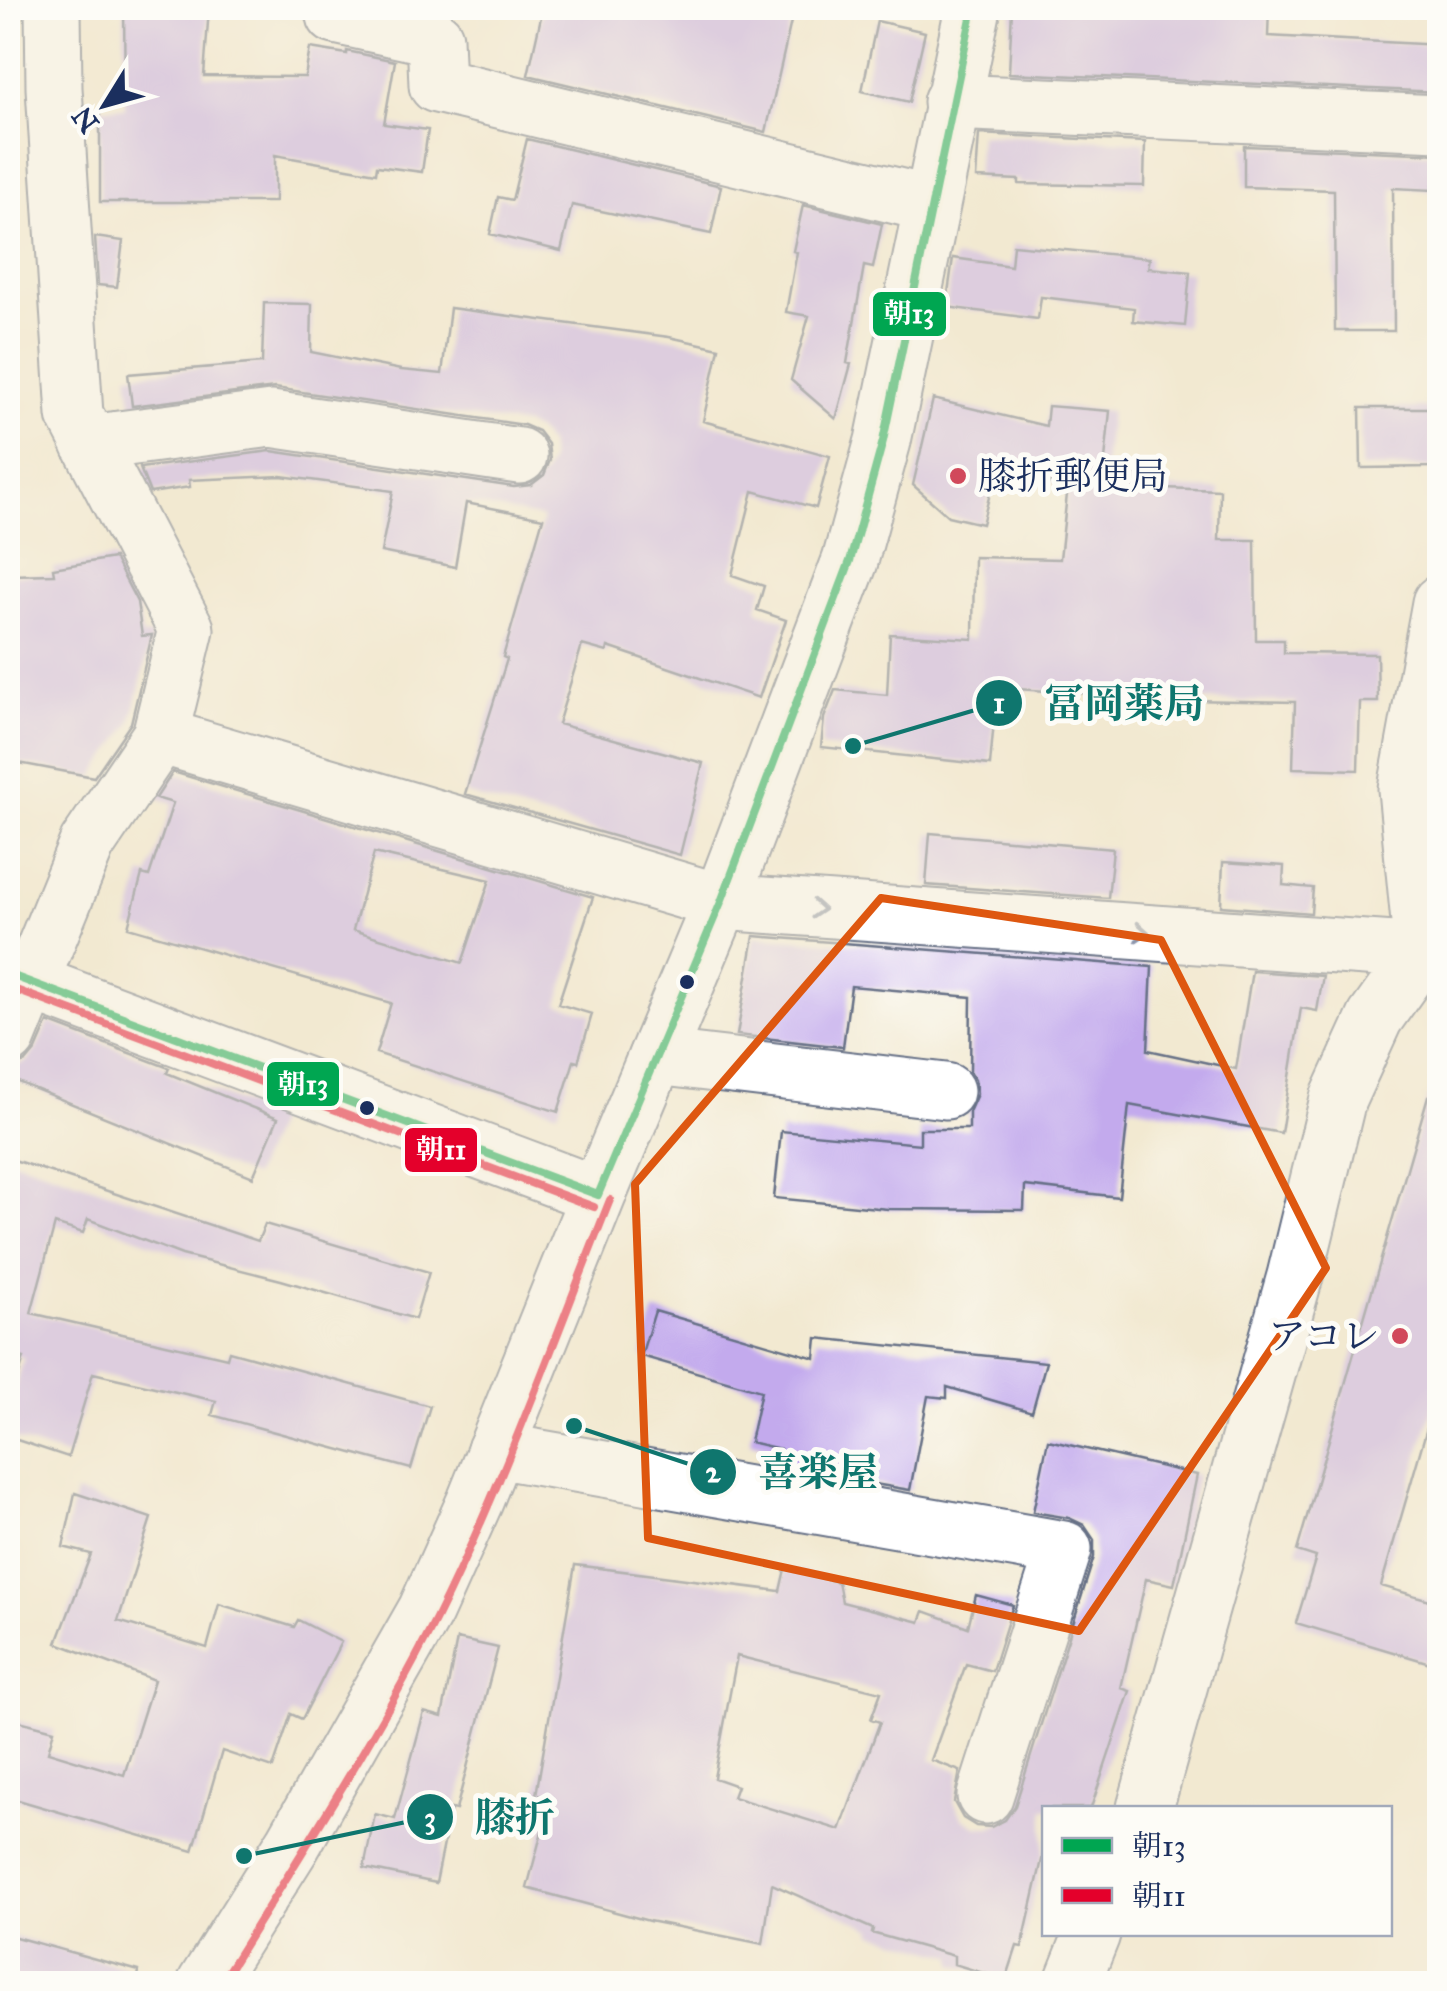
<svg xmlns="http://www.w3.org/2000/svg" width="1447" height="1991" font-family="'IM FELL Great Primer','Noto Serif JP',serif">
<style>
.building{fill:#c3aaed;fill-rule:evenodd}
.lines{fill:none;stroke-linecap:round;stroke-linejoin:round}
.minor-casing{stroke:#667086;stroke-width:59}
.major-casing{stroke:#667086;stroke-width:59}
.minor{stroke:#fff;stroke-width:55}
.major{stroke:#fff;stroke-width:55}
.bus-1-casing{stroke:#fdfcf7;stroke-width:15}
.bus-2-casing{stroke:#fdfcf7;stroke-width:15}
.bus-1{stroke:#00a651;stroke-width:8}
.bus-2{stroke:#e4002b;stroke-width:8}
.oneway{stroke:#8d97ae}
.marked{fill:none;stroke:#de5710;stroke-width:8;stroke-linejoin:round}
.poi-dot{fill:#d1495b;stroke:#fdfcf7;stroke-width:4}
.bus-dot{fill:#1b2f5e;stroke:#fdfcf7;stroke-width:4}
.labels{text-anchor:middle;dominant-baseline:central;stroke-width:10;stroke-linejoin:round;paint-order:stroke}
.poi-label{font-size:38px;fill:#1b2f5e;stroke:#fdfcf7;text-anchor:start}
.leader{fill:none;stroke:#0f766e;stroke-width:4}
.callout-dot{fill:#0f766e;stroke:#fdfcf7;stroke-width:4}
.mark-label{font-size:30px;text-anchor:middle;font-weight:bold;fill:#fff}
.callout-label{font-size:40px;text-anchor:middle;font-weight:bold;fill:#0f766e;stroke:#fdfcf7;stroke-width:10;stroke-linejoin:round;paint-order:stroke}
.line-badge{stroke:#fdfcf7;stroke-width:4}
.badge-label{font-size:28px;text-anchor:middle;font-weight:bold;fill:#fff}
</style>
<rect width="100%" height="100%" fill="#fdfcf7"/>
<filter id="ink" filterUnits="userSpaceOnUse"><feTurbulence type="fractalNoise" baseFrequency=".01" numOctaves="2"/><feDisplacementMap in="SourceGraphic" scale="20" xChannelSelector="R" yChannelSelector="G"/><feConvolveMatrix kernelMatrix="1 2 1 2 8 2 1 2 1" color-interpolation-filters="sRGB"/></filter>
<filter id="wash" filterUnits="userSpaceOnUse"><feTurbulence type="fractalNoise" baseFrequency=".0048" numOctaves="4" result="noise"/><feDisplacementMap in="SourceGraphic" scale="40" xChannelSelector="R" yChannelSelector="G"/><feGaussianBlur stdDeviation="2.25" result="paint"/><feColorMatrix in="noise" values="0 0 0 0 0 0 0 0 0 0 0 0 0 0 0 0 0 1.4 0 .05"/><feComposite in="paint" operator="in"/></filter>
<g filter="url(#wash)">
<rect width="100%" height="100%" fill="#f2e9d1"/>
<g id="blocks">
<path class="building" d="M124 8H209L204 76 305 77 310 48 347 54V51L395 61 384 124 428 130 422 172 377 166 376 173 275 155V202H100V107L125 108Z
M543 8H794L766 132 528 75Z
M1012 8H1269L1268 36 1440 45V92L1009 73Z
M877 21 925 32 909 102 862 91Z
M979 134 1145 142 1144 186 1019 184V180L976 178Z
M527 139 721 186 711 234 572 205 561 251 490 234 498 197 512 200Z
M1244 146 1440 154V185H1433V190L1393 188 1394 331H1335L1334 190 1244 187Z
M803 205 882 224 873 268 864 266 847 363 851 364 836 419 791 380 809 316 786 312 797 252 793 251Z
M95 237 123 241 117 287 98 285Z
M1013 245 1150 258 1148 268 1190 272 1185 326 1133 321 1134 308 1041 297 1038 319 946 307 953 258 1011 266Z
M264 303 312 304 311 352 401 370 442 374 450 308 669 337 719 348 703 421 830 456 816 508 753 491 732 575 764 586 757 610 786 620 759 698 608 647 607 652 582 645 558 724 703 763 680 855 465 794 507 659 503 657 543 518 466 503 455 567 381 552 393 491 281 476 189 480 190 487 150 493 140 468 271 451 514 487 531 485 544 475 550 460 548 444 538 431 524 425 275 388 132 406 128 374 262 363Z
M933 399 1046 426 1048 406 1110 411 1104 470 1164 477 1163 488 1220 490 1219 540H1255L1256 640H1284V653L1377 654 1378 702H1360L1358 770 1293 768 1295 702 1185 700 1002 688H997L990 765 821 747 824 718 835 690 887 695 890 634 973 639 974 557 1060 559 1068 485 994 478 982 524 948 516 913 485Z
M1360 408H1431L1432 467 1361 468Z
M114 558 137 602 142 636 152 635 131 723 94 777 8 761V575L54 574 53 568Z
M173 772 593 897 558 1004 592 1014 578 1062 574 1061 558 1112 376 1053 391 1003 128 927 142 874 149 876 173 803 156 798ZM374 853 490 880 462 963 353 930Z
M930 833 1113 849 1108 898 926 885Z
M1223 862 1284 866 1283 885 1313 888 1311 913 1221 906Z
M754 936 1152 967 1148 1050 1236 1069 1252 971 1323 976 1317 1011 1301 1008 1281 1133 1129 1105 1119 1197 1025 1186 1024 1210 888 1209 774 1198 781 1131 920 1144V1129H969V1112L977 1094 975 1080 970 1072 971 997 851 986 843 1047 737 1035Z
M48 1022 169 1068 167 1073 278 1118 253 1177 8 1078 10 1068 26 1062 36 1050Z
M1428 1096 1440 1098V1383L1381 1586 1440 1603V1666L1296 1623 1316 1557 1297 1551Z
M8 1158 258 1241 265 1224 429 1272 415 1319 281 1280 182 1255 88 1219 83 1233 55 1224 31 1313 227 1358 229 1351 430 1406 411 1469 212 1415 216 1401 93 1373 68 1457 8 1437V1411L24 1358 8 1354Z
M655 1311 815 1358 817 1338 1046 1362 1032 1412 947 1387V1398L928 1396 910 1490 775 1467 780 1449 750 1442 761 1391 641 1356Z
M1048 1440 1197 1475 1174 1585 1146 1579 1121 1688 1130 1691 1091 1808H1044V1851L1022 1947 1017 1946 1006 1980 954 1964V1956L872 1933 873 1929 772 1884 763 1944 649 1921 527 1888 551 1797 536 1795 575 1565 780 1591 785 1569 838 1582 842 1602 920 1622 924 1611 968 1627 976 1595 1013 1605 992 1671 966 1664 931 1760 960 1771 954 1802 963 1818 976 1826 991 1827 1005 1820 1015 1806 1094 1557V1540L1084 1525 1069 1518 1033 1512ZM737 1656 881 1692 871 1719 880 1722 840 1830 733 1797 737 1786 714 1778Z
M75 1493 151 1518 118 1621 207 1648 219 1604 294 1627 298 1620 341 1642 302 1719 291 1714 273 1768 222 1751 193 1851 8 1797V1718L54 1730 48 1752 124 1775 154 1680 57 1643 91 1554 63 1547Z
M457 1639 498 1648 456 1810 451 1809 436 1883 364 1868 375 1814 395 1819 424 1712 442 1717Z
M8 1935 139 1971 137 1984H8Z"/>
</g>
</g>
<g filter="url(#ink)">
<use href="#blocks" fill-opacity="0" stroke="#667086" stroke-width="2.5"/>
<g class="lines">
<defs>
<path id="minor" d="M335 16 435 38 437 85 930 204
M951 102 1440 123
M89 443 271 419 519 456
M160 736 721 902 1422 952 1406 789 1440 603
M8 1037 87 844 160 736 186 629 75 415 54 88 53 8
M656 1057 946 1091
M495 1450 1064 1549 985 1796
M1145 1808 1295 1276 1338 1099 1375 1018 1422 952 1440 934
M1072 1984 1092 1934"/>
<path id="major" d="M8 974 598 1195
M205 1984 293 1844 426 1610 475 1501 598 1195 721 902 850 561 883 441 973 8"/>
</defs>
<use href="#minor" class="minor-casing"/>
<use href="#major" class="major-casing"/>
<use href="#minor" class="minor"/>
<use href="#major" class="major"/>
<defs>
<path id="bus-1" d="M8 974 598 1195
M598 1195 721 902 850 561 883 441 973 8"/>
<path id="bus-2" d="M8 987 594 1207
M220 1984C295 1864 372 1745 436 1619 503 1484 554 1340 610 1200"/>
</defs>
<use href="#bus-1" class="bus-1-casing"/>
<use href="#bus-2" class="bus-2-casing"/>
<use href="#bus-1" class="bus-1"/>
<use href="#bus-2" class="bus-2"/>
</g>
<defs><path id="oneway-chevron" d="M-2-3.5L2.5 0L-2 3.5" fill="none" stroke-width="1.6" stroke-linecap="round" stroke-linejoin="round" transform="scale(2.5)"/></defs>
<g class="oneway">
<use href="#oneway-chevron" transform="translate(818 909) rotate(4)"/>
<use href="#oneway-chevron" transform="translate(1142 932) rotate(4)"/>
</g>
</g>
<path d="M0 0H1447V1991H0ZM881 898 1161 940 1326 1268 1079 1631 648 1538 635 1184Z" fill="#f2e9d1" fill-opacity=".55" fill-rule="evenodd"/>
<path class="marked" d="M881 898 1161 940 1326 1268 1079 1631 648 1538 635 1184Z"/>
<g class="poi-dot">
<circle cx="958" cy="476" r="10"/>
<circle cx="1400" cy="1336" r="10"/>
</g>
<g class="bus-dot">
<circle cx="687" cy="982" r="9"/>
<circle cx="367" cy="1108" r="9"/>
</g>
<g class="labels">
<g class="poi-label">
<text x="978" y="476">膝折郵便局</text>
<text x="1380" y="1336" text-anchor="end">アコレ</text>
</g>
</g>
<path class="leader" d="M853 746L999 703M574 1426L713 1472M244 1856L430 1817"/>
<g class="callout-dot">
<circle cx="853" cy="746" r="10"/>
<circle cx="574" cy="1426" r="10"/>
<circle cx="244" cy="1856" r="10"/>
<circle cx="999" cy="703" r="25"/>
<circle cx="713" cy="1472" r="25"/>
<circle cx="430" cy="1817" r="25"/>
</g>
<g class="mark-label">
<text x="999" y="713">1</text>
<text x="713" y="1482">2</text>
<text x="430" y="1828">3</text>
</g>
<g class="callout-label">
<text x="1124" y="717">冨岡薬局</text>
<text x="818" y="1486">喜楽屋</text>
<text x="515" y="1831">膝折</text>
</g>
<g class="line-badge">
<rect x="871" y="290" width="77" height="48" rx="10" fill="#00a651"/>
<rect x="265" y="1060" width="76" height="48" rx="10" fill="#00a651"/>
<rect x="403" y="1126" width="76" height="48" rx="10" fill="#e4002b"/>
</g>
<g class="badge-label">
<text x="909" y="323">朝13</text>
<text x="303" y="1094">朝13</text>
<text x="441" y="1159">朝11</text>
</g>
<rect width="1447" height="1991" fill="none" stroke="#fdfcf7" stroke-width="40"/>
<rect x="1042" y="1806" width="350" height="130" fill="#fdfcf7" stroke="#a3aaba" stroke-width="2.5"/>
<rect x="1062" y="1838" width="50" height="15" fill="#00a651" stroke="#a3aaba" stroke-width="2.5"/>
<text x="1132" y="1856" font-size="30" fill="#1b2f5e">朝13</text>
<rect x="1062" y="1888" width="50" height="15" fill="#e4002b" stroke="#a3aaba" stroke-width="2.5"/>
<text x="1132" y="1906" font-size="30" fill="#1b2f5e">朝11</text>
<g transform="translate(105 105) rotate(233)" stroke="#fdfcf7" stroke-width="8" paint-order="stroke">
<path d="M0-8L18 38L0 25L-18 38Z" fill="#1b2f5e"/>
<text y="-15" font-size="28" font-weight="bold" text-anchor="middle" fill="#1b2f5e">N</text>
</g>
</svg>
